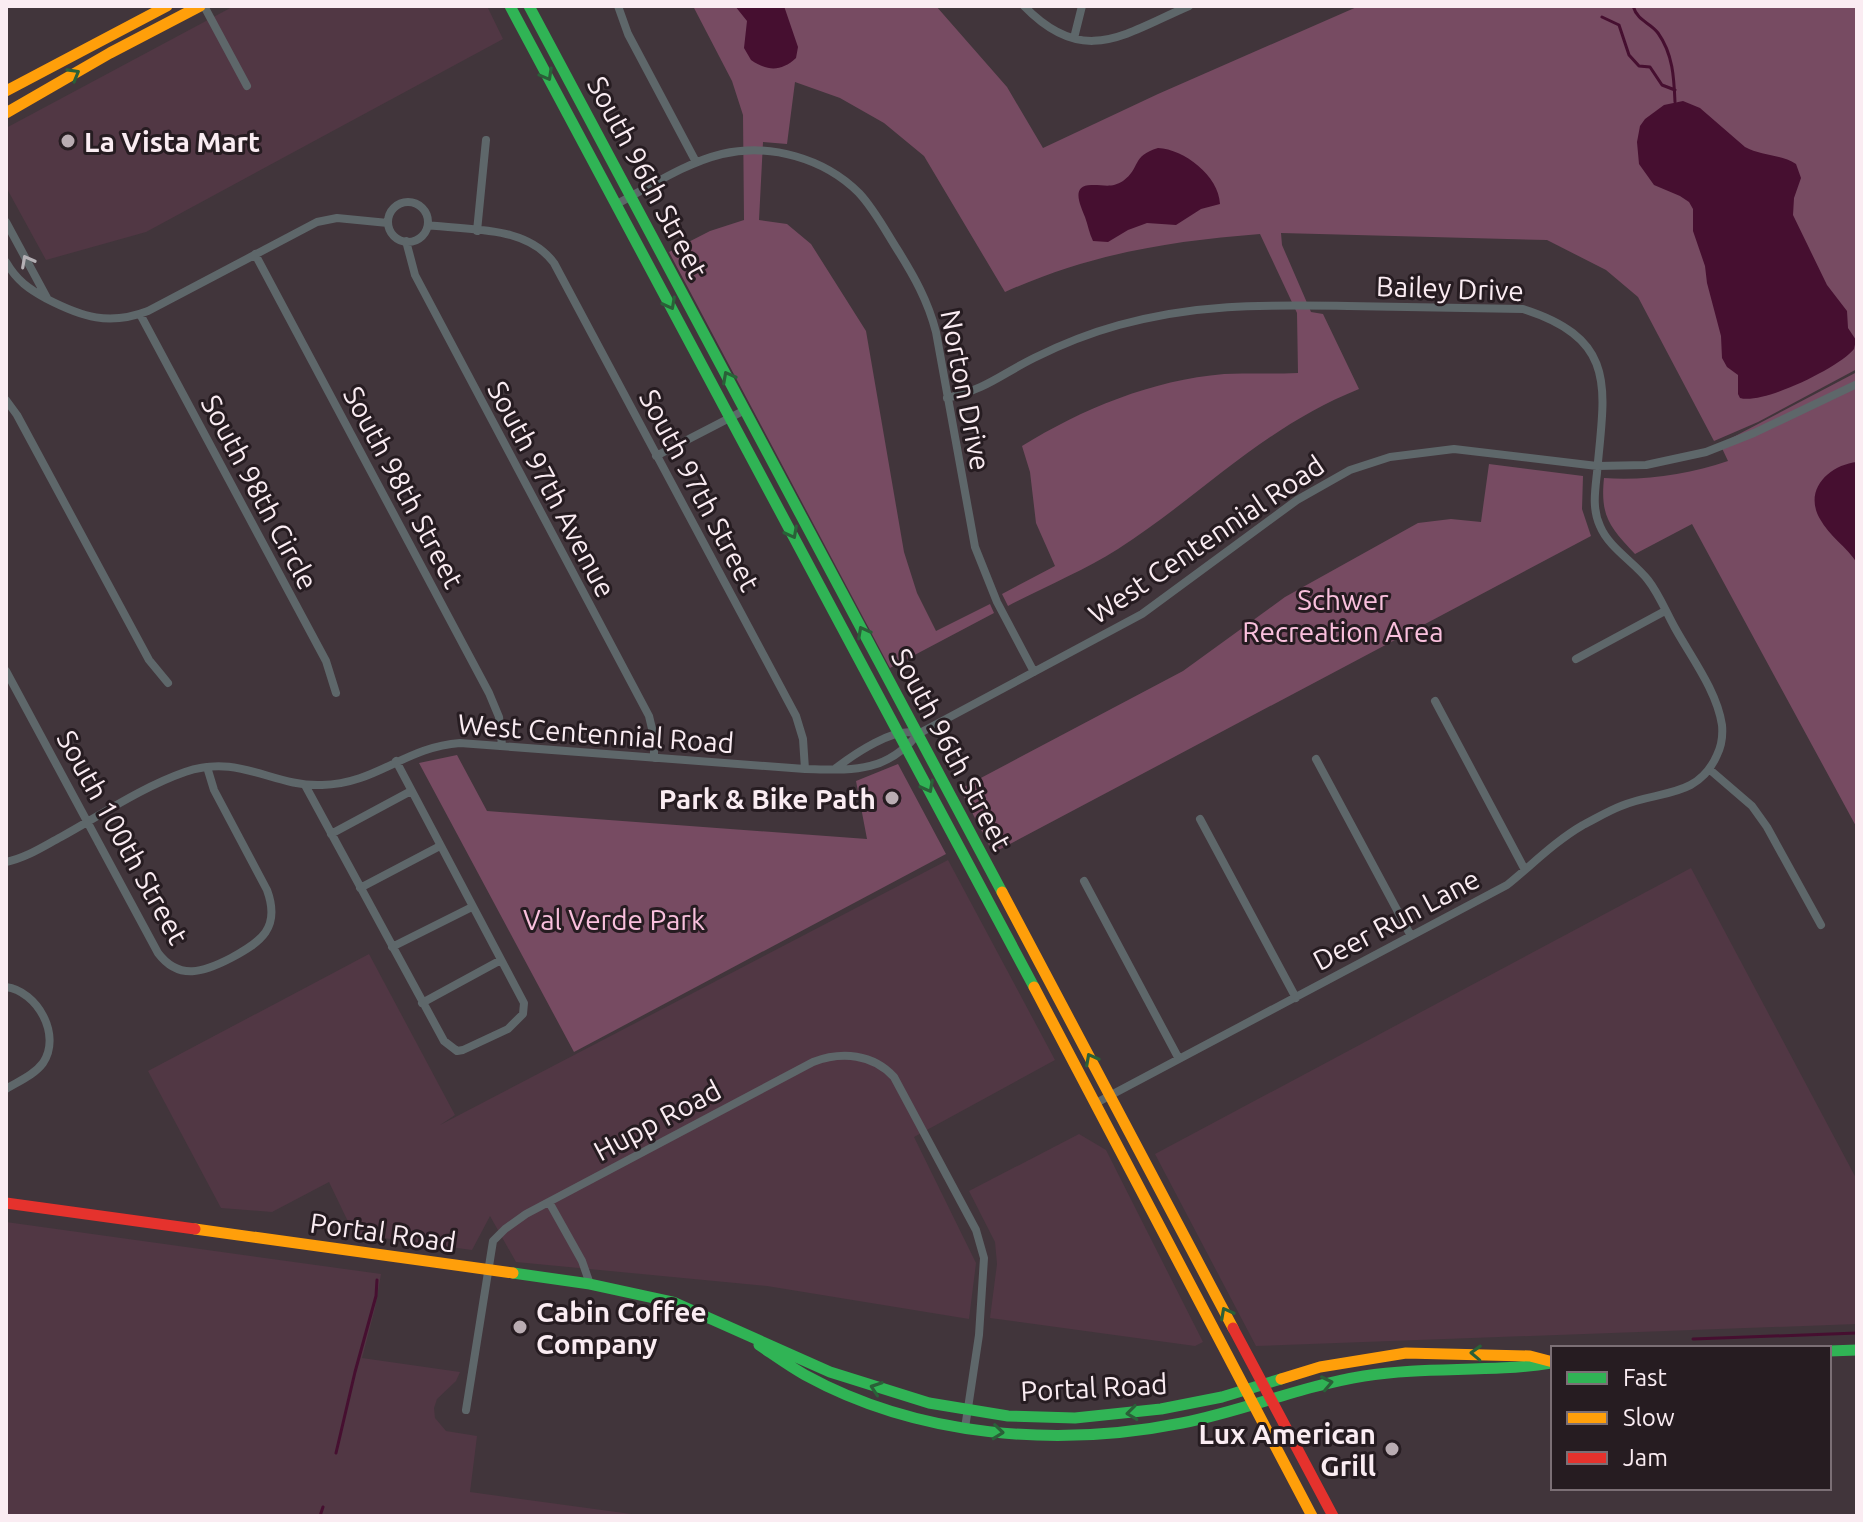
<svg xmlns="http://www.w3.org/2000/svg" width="1863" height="1522" font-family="Ubuntu,sans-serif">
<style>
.built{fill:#513744}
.green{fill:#774b62}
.water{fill:#460f30}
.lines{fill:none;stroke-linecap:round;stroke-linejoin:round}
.stream{stroke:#460f30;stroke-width:3}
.street{stroke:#5e676a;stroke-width:8}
.fast{stroke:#30b455;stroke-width:11}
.slow{stroke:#ff9f0a;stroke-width:11}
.jam{stroke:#e5322d;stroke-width:11}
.oneway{stroke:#2a6038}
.oneway2{stroke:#b4b0b5}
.poi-dot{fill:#b9acb2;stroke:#261c21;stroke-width:3}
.labels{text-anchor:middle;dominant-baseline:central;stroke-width:6;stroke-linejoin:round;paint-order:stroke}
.poi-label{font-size:28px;font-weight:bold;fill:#faecf2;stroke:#261c21;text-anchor:start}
.street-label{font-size:28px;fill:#faecf2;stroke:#261c21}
.park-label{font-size:28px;fill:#fac0dd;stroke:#261c21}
</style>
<rect width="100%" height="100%" fill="#41353b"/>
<path class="built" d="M234 6H487L503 39 146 232 46 260 6 187V128Z
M948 860 1055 1060 914 1137 976 1263 969 1319 767 1286 516 1262 490 1216 472 1250 354 1234 329 1182 272 1212 221 1208 148 1071 369 954 455 1115 440 1125Z
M1691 868 1857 1180V1324L1256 1346 1155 1154Z
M1079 1134 1106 1150 1203 1342 1195 1346 990 1318 997 1264 995 1242 969 1191Z
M6 1222 381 1274 375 1308 362 1358 460 1372 456 1381 437 1399 434 1408 435 1418 446 1431 477 1436 470 1492 646 1516H6Z"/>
<path class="green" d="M693 6H936L1007 87 1043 148 1158 94 1359 6H1857V369L1758 422 1714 441 1638 297 1606 270 1547 240 1281 233 1282 245 1311 312 1323 314 1359 389C1262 428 1202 495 1118 549 1083 571 1044 587 1008 606L1002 594 1055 566 1036 523 1030 472 1022 446C1082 409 1152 380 1224 374 1249 373 1274 374 1298 373L1297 313 1260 234C1169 241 1090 254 1005 292L924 156 884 123 840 98 795 82 787 144 763 142 759 220 787 224 811 244 866 331 904 552 917 593 936 631 990 604 994 613 890 668 669 252 710 231 744 220 743 115 732 81Z
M1857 372V828L1692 524 1635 554C1610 527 1600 517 1604 478 1646 481 1689 474 1728 461L1720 444Z
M1489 464 1583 476 1582 509 1591 536 993 853 960 789 1183 671 1285 597 1418 523 1451 519 1481 522Z
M457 755 487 811 867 839 856 781 898 764 946 854 574 1052 419 763Z"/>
<path class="water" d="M735 6H784L798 47 796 58C781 72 767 71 751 60L744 48 747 21Z
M1683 101 1700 108 1745 147C1761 156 1781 154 1796 164L1801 178 1794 198 1793 215 1827 285 1847 311 1848 328 1856 340 1854 349C1840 367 1763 405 1740 398L1738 394V375L1727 367 1722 358 1721 336 1707 283 1705 266 1693 231V209L1689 202 1680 196 1654 185 1639 164 1637 142 1640 126 1645 119 1664 105Z
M1158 148C1184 149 1219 176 1220 204L1201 209 1176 225 1147 223 1128 230 1108 242 1093 241C1089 233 1088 225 1085 217 1081 206 1069 184 1093 185 1105 185 1112 188 1123 181 1141 168 1131 156 1158 148Z
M1857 462V563C1847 547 1829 536 1820 519 1803 490 1829 465 1857 462Z"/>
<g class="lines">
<path class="stream" d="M1633 6C1638 22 1650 22 1658 33 1673 54 1674 78 1675 102
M1602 17 1619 25 1629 55 1639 66 1650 67 1662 85 1675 90
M1693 1339 1857 1333
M336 1453 355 1372 376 1296 377 1280
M320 1516 323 1507"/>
<path class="street" d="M204 6 247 86
M618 6 628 34 696 162
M1024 6C1084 68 1124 34 1189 6
M1074 38 1082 6
M388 222a20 20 0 1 1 40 0a20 20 0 1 1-40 0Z
M617 204C651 186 685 163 722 154 770 143 824 158 859 193 874 209 885 230 897 249 914 276 928 301 936 332L975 547 997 602 1034 672
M6 222 47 298
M428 225C471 231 526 225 554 263L796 716 803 739 805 769
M477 231 486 140
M406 241 415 275 649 716 654 737V758
M255 254 489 693 499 717 502 745
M6 262C17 281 29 289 47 299 82 317 109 326 148 311L317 222 337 218 388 223
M140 314 326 661 336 693
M947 398C987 389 1000 375 1034 358 1062 344 1090 333 1119 325 1200 303 1265 305 1348 306 1406 307 1465 308 1523 309 1620 340 1604 390 1597 473 1595 491 1592 509 1600 526 1609 548 1634 562 1648 580 1659 594 1666 612 1675 628 1691 657 1717 691 1722 725 1723 736 1722 745 1717 755 1698 799 1658 790 1621 806 1608 811 1595 819 1583 825 1554 842 1533 864 1507 885L1096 1103
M6 400 17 415 149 660 168 683
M656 456 745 410
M1576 659 1665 611
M6 671 158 953C179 981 204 972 231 958 261 942 281 928 267 890L214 790 207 767
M1435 701 1525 870
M1316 759 1411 936
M836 768C853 755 896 725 917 734
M1709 769 1752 806 1767 827 1821 925
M305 785 444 1041 457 1051 463 1050 508 1029 523 1014 524 1003 396 761
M1200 819 1296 998
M331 834 411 791
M6 862C26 858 44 846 61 837 101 815 142 787 185 772 240 753 272 787 322 785 376 784 405 747 460 743L805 769C851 770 885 774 918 734L1142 614 1297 500 1350 470 1390 457 1454 449 1597 466 1646 465 1706 452 1754 433 1857 384
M1084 881 1179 1059
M360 888 440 846
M392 947 472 907
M6 987C37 991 62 1035 43 1063 34 1075 19 1081 6 1089
M422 1003 501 960
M549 1202 582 1261 590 1284
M466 1410 493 1241 505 1229 526 1214 813 1062C842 1051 873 1054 894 1077L976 1230 984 1258 979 1335 965 1428"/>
<path class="fast" d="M510 6 1034 987
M529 6 1002 892
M513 1273 590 1284 673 1302 830 1372 929 1403 1008 1416 1075 1418 1161 1409 1222 1397 1281 1379
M759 1345C774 1355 789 1366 805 1375 918 1437 1057 1448 1182 1423 1243 1411 1302 1386 1364 1376 1426 1366 1489 1373 1551 1363
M1829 1351 1857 1350"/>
<path class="slow" d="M6 91 167 6
M6 113 110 53 200 6
M1002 892 1233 1328
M1034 987 1312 1516
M195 1229 513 1273
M1281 1379 1320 1367 1406 1353 1530 1356 1553 1362"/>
<path class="jam" d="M6 1203 195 1229
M1233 1328 1333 1516"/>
</g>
<defs><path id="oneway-chevron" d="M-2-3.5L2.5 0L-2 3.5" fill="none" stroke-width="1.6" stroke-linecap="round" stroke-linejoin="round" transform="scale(2)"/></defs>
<g class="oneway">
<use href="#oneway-chevron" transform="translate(74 74) rotate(-30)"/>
<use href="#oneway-chevron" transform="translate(547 75) rotate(61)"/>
<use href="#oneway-chevron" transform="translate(670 304) rotate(62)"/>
<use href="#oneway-chevron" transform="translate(728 377) rotate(-118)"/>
<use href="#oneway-chevron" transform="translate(792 533) rotate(62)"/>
<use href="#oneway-chevron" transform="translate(863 632) rotate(-118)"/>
<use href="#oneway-chevron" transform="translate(928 787) rotate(62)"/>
<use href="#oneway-chevron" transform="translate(1091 1059) rotate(-118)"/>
<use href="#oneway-chevron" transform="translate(1226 1313) rotate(-118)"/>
<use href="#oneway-chevron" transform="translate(1476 1353) rotate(-178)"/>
<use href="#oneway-chevron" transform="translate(1327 1383) rotate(-12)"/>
<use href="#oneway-chevron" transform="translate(876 1388) rotate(-161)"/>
<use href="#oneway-chevron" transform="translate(1132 1413) rotate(173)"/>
<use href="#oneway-chevron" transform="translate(998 1432) rotate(6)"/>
</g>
<use class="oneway2" href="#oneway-chevron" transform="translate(27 261) rotate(-118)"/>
<g class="poi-dot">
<circle cx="68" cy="141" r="8"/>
<circle cx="892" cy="798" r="8"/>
<circle cx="520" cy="1327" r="8"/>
<circle cx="1392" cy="1449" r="8"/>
</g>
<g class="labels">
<g class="poi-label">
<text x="84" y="141">La Vista Mart</text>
<text x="876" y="798" text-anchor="end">Park &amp; Bike Path</text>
<text x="536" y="1311">Cabin Coffee<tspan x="536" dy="32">Company</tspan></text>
<text x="1376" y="1433" text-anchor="end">Lux American<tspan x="1376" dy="32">Grill</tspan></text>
</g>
<g class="street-label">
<text transform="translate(648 177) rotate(62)">South 96th Street</text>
<text transform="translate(1450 288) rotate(2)">Bailey Drive</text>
<text transform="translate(966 390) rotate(79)">Norton Drive</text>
<text transform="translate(404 487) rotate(62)">South 98th Street</text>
<text transform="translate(552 489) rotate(62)">South 97th Avenue</text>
<text transform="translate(700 490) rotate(62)">South 97th Street</text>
<text transform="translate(260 492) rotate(62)">South 98th Circle</text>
<text transform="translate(1206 539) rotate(-34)">West Centennial Road</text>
<text transform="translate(596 733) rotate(4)">West Centennial Road</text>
<text transform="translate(952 749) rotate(62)">South 96th Street</text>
<text transform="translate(123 837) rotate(61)">South 100th Street</text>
<text transform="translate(1396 919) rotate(-28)">Deer Run Lane</text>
<text transform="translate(657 1120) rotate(-28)">Hupp Road</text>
<text transform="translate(383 1232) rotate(8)">Portal Road</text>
<text transform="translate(1094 1387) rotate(-3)">Portal Road</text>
</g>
<g class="park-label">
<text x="1343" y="599">Schwer<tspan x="1343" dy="32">Recreation Area</tspan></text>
<text x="614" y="919">Val Verde Park</text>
</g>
</g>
<rect width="1863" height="1522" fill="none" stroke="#faecf2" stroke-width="16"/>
<rect x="1551" y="1346" width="280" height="144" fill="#261c21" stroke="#7b6f75" stroke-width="2"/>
<rect x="1567" y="1372" width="40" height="12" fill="#30b455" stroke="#7b6f75" stroke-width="2"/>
<text x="1623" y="1386" font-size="24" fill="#faecf2">Fast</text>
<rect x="1567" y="1412" width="40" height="12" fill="#ff9f0a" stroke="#7b6f75" stroke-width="2"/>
<text x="1623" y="1426" font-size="24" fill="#faecf2">Slow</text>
<rect x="1567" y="1452" width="40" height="12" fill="#e5322d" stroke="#7b6f75" stroke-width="2"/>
<text x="1623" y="1466" font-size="24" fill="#faecf2">Jam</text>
</svg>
